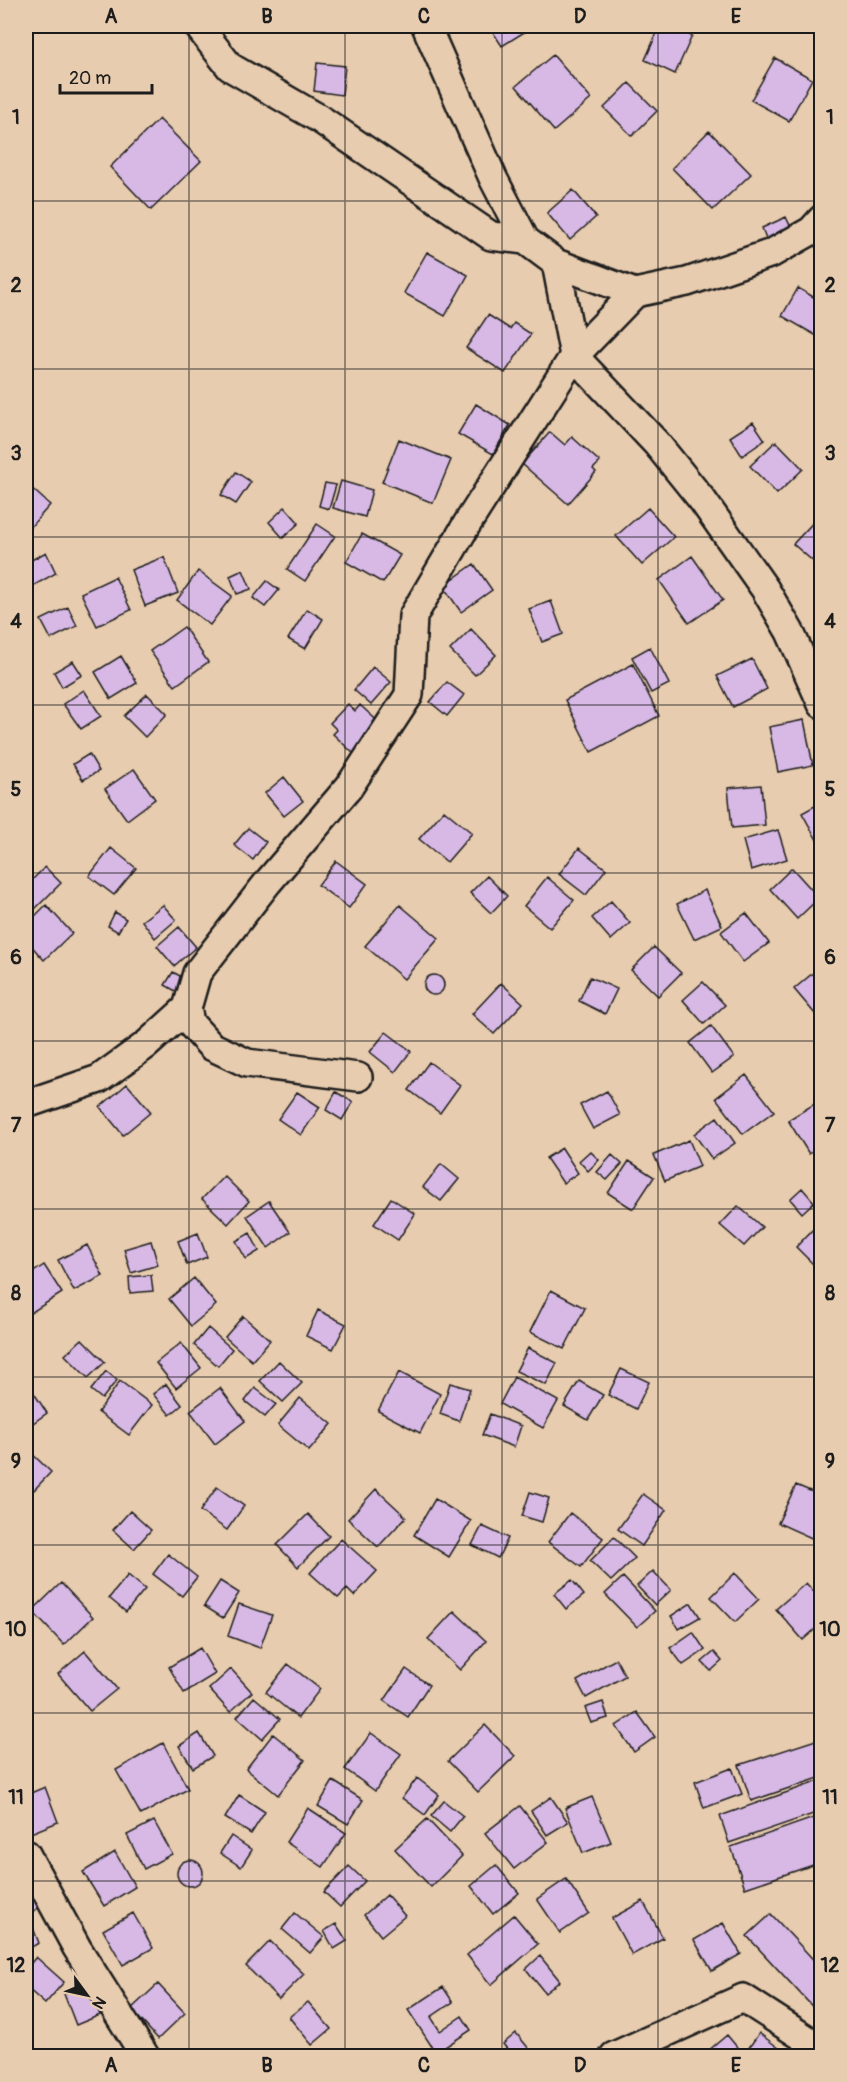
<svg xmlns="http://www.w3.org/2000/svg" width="847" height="2082" font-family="Pangolin,sans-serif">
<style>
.building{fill:#d8b9e6;stroke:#1c1c1c;stroke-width:1.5}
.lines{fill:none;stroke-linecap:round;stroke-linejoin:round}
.street-casing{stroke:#1c1c1c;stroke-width:32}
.street{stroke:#e8ccaf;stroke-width:27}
.grid{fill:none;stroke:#1c1c1c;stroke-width:1.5;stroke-opacity:0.55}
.neatline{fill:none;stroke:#1c1c1c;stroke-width:2}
.grid-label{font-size:20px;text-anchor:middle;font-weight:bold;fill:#1c1c1c}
</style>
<rect width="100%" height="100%" fill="#e8ccaf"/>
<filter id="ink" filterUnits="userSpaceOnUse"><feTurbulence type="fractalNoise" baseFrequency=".0167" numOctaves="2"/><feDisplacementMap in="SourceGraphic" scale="12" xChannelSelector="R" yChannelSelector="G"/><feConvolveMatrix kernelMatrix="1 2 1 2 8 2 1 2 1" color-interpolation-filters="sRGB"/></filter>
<g filter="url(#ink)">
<path class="building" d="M489 26H534L502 46Z
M660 26H669L692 36 675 74 645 60Z
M553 55 591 99 554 131 516 86Z
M775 58 812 79 789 121 751 100Z
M317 63 345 66 342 95 314 91Z
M629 83 657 111 632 136 604 108Z
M159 119 201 161 151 210 110 167Z
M709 131 751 174 713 210 672 168Z
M573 190 596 217 570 240 547 213Z
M786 217 794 234 769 246 762 228Z
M427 252 468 275 445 316 404 293Z
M798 288 822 302V339L782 316Z
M488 315 510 329 514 323 531 334 505 373 466 348Z
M476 404 510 425 493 454 458 434Z
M753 422 765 440 742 456 730 437Z
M550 432 565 445 572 437 600 462 593 469 596 472 568 504 522 464Z
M399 439 451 460 433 503 382 482Z
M776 441 803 469 777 494 750 466Z
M236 472 251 482 236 504 221 495Z
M341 481 372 490 365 517 333 508Z
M26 483 50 505 26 532Z
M325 483 336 485 329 509 319 506Z
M285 507 299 523 283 538 269 522Z
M648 508 674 537 642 565 616 536Z
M822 513V569L793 544Z
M317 524 335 536 305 581 287 569Z
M362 534 400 555 383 583 346 562Z
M46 552 56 573 31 587 26 577V563Z
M692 556 723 600 689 623 659 580Z
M164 557 178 593 145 606 131 570Z
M474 564 492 590 461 612 443 586Z
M243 570 251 589 237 594 230 576Z
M198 571 232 596 210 625 177 600Z
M115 577 131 610 97 626 81 593Z
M267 581 279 590 265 607 253 598Z
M551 601 563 634 542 642 529 609Z
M68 607 77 626 51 639 41 620Z
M307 609 323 619 305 649 288 639Z
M184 627 208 662 175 686 150 651Z
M471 629 496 655 475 675 450 650Z
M650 647 669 684 651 693 632 657Z
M121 656 137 683 111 699 95 672Z
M752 659 767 689 733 707 717 676Z
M73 661 82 675 62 687 54 672Z
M633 664 659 716 591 752 565 700Z
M373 667 391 682 371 705 354 690Z
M447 682 464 695 447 716 430 702Z
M84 690 101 716 81 729 63 704Z
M147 694 167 714 145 737 124 716Z
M348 704 355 711 360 705 384 727 356 756 333 734 337 730 330 723Z
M804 720 813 765 778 772 769 727Z
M89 754 99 771 83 780 73 764Z
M134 769 155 799 127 820 105 789Z
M284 777 303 801 284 816 265 793Z
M761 785 765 825 732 828 728 788Z
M822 802V847H821L802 813Z
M444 810 472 833 447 862 419 839Z
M248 828 266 842 253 860 234 845Z
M778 830 787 859 751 870 743 840Z
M111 848 136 868 114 895 89 876Z
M579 848 606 869 586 895 559 874Z
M336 861 367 884 349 908 318 885Z
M45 867 61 883 26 918V886Z
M792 868 819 898 797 919 770 889Z
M487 876 507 896 491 913 470 893Z
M547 877 574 900 550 928 524 906Z
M705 890 722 926 694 939 677 904Z
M611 901 630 923 611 940 592 918Z
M46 905 72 933 44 960 26 940V925Z
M163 905 176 920 155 938 142 921Z
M400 905 439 938 404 979 365 946Z
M115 912 126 919 118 932 108 926Z
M746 913 769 943 743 962 721 932Z
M179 927 196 947 174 966 157 946Z
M654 947 681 973 658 996 631 970Z
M820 967 822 968 821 1021 794 989Z
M173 972 187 980 179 993 165 985Z
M424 985a10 10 0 1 1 20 0a10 10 0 1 1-20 0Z
M590 977 617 989 605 1014 579 1001Z
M703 982 725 1005 704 1024 683 1000Z
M501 983 523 1003 494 1034 472 1014Z
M711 1026 734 1057 712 1073 690 1043Z
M386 1032 411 1051 395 1072 370 1052Z
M429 1062 460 1085 440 1113 409 1090Z
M746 1075 774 1111 743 1134 716 1098Z
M127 1084 151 1112 123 1135 100 1107Z
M607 1091 620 1115 593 1129 580 1105Z
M297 1092 320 1107 301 1135 278 1119Z
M336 1092 353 1102 342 1120 326 1110Z
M816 1103 822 1113V1146L809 1154 788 1120Z
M717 1117 735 1143 712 1159 694 1134Z
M689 1140 700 1166 665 1181 654 1155Z
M562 1148 578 1173 563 1183 546 1158Z
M590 1151 599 1160 588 1171 579 1161Z
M612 1155 622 1164 607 1180 597 1172Z
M629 1161 654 1177 633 1209 608 1193Z
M441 1164 459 1179 441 1201 423 1187Z
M224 1176 249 1201 228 1224 202 1199Z
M802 1188 814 1202 802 1213 790 1199Z
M391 1198 415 1214 398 1240 374 1224Z
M269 1201 290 1232 268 1248 247 1216Z
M738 1206 762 1227 744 1246 720 1225Z
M818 1224 822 1227V1267L819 1270 796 1247Z
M198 1233 207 1257 187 1265 178 1241Z
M250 1233 259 1251 246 1259 236 1241Z
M151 1241 158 1265 131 1273 124 1249Z
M87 1245 103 1276 74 1291 58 1260Z
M44 1265 62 1293 29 1314 26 1309V1277Z
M151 1275 153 1291 130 1293 129 1277Z
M194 1278 216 1305 191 1326 169 1299Z
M551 1290 585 1308 564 1349 530 1332Z
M318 1310 346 1324 333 1349 306 1336Z
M243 1316 270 1340 252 1361 225 1337Z
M208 1328 232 1349 218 1366 194 1345Z
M82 1339 105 1362 88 1378 65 1355Z
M181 1343 201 1368 176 1388 156 1363Z
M528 1348 557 1363 546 1385 516 1371Z
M279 1361 302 1383 283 1402 260 1381Z
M621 1369 649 1382 636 1409 608 1395Z
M106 1371 117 1380 102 1399 91 1390Z
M399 1372 440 1394 420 1433 378 1411Z
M514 1377 558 1401 543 1428 500 1404Z
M26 1381 47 1413 26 1428Z
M120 1381 152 1405 129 1435 98 1412Z
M579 1381 603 1395 588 1420 564 1406Z
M450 1383 470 1389 459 1421 440 1414Z
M166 1384 182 1405 170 1415 153 1394Z
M220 1388 245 1421 215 1444 190 1411Z
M255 1388 276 1404 265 1417 245 1401Z
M300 1398 332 1424 309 1451 278 1425Z
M490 1414 521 1426 514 1447 482 1435Z
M27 1449 51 1472 34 1490 26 1483Z
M796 1485 822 1496V1526L816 1540 778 1523Z
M217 1487 244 1506 227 1530 200 1511Z
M376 1489 406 1517 378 1547 348 1519Z
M530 1492 549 1498 542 1522 522 1516Z
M643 1494 666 1510 642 1546 618 1529Z
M435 1499 471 1521 449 1557 414 1535Z
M130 1511 151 1530 134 1549 113 1530Z
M570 1513 603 1538 581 1567 548 1542Z
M308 1514 329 1536 298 1567 277 1545Z
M482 1526 508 1538 498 1558 472 1545Z
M614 1537 635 1558 611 1581 590 1561Z
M341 1539 377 1571 354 1596 347 1589 338 1598 310 1573Z
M168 1554 197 1577 182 1596 153 1574Z
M653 1571 671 1590 655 1605 637 1586Z
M735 1573 759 1599 735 1622 711 1597Z
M128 1575 145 1589 126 1612 109 1598Z
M623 1577 655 1611 637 1627 605 1594Z
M572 1580 584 1595 566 1609 554 1594Z
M220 1581 239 1593 223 1618 204 1606Z
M61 1583 93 1617 64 1645 32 1611Z
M806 1583 822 1601V1623L803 1640 776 1609Z
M691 1603 700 1617 679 1629 671 1616Z
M239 1604 272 1615 260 1648 228 1636Z
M454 1611 486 1641 460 1670 428 1639Z
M693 1632 705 1650 683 1665 670 1648Z
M200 1648 215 1674 184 1693 169 1667Z
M85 1651 117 1689 90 1711 58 1674Z
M714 1652 722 1661 711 1671 702 1662Z
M616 1659 625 1676 586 1698 577 1681Z
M288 1664 320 1689 298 1718 266 1692Z
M231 1669 252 1692 230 1712 209 1689Z
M406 1669 429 1685 408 1717 384 1701Z
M254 1697 280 1719 262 1739 237 1717Z
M603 1702 608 1718 591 1723 585 1708Z
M637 1712 655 1737 634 1752 616 1726Z
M485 1725 515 1756 478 1792 448 1761Z
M199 1733 213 1756 193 1768 179 1746Z
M371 1733 401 1754 375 1791 345 1769Z
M273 1734 305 1760 278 1795 246 1769Z
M822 1738V1777L751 1801 739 1765Z
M163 1743 188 1789 141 1815 116 1770Z
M732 1768 742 1794 704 1808 695 1782Z
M417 1778 439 1795 425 1815 402 1798Z
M822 1780V1811L729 1843 720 1816Z
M333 1781 363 1800 348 1824 318 1806Z
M45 1787 58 1822 26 1835V1795Z
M239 1795 265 1812 251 1834 225 1818Z
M551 1797 568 1822 547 1835 531 1811Z
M592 1797 611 1842 583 1853 565 1808Z
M444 1801 463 1816 450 1832 431 1816Z
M520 1806 548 1842 514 1869 485 1833Z
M308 1808 346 1833 323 1867 286 1842Z
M822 1815V1862L745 1888 731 1847Z
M427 1819 462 1856 431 1887 395 1849Z
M154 1821 172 1854 144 1869 127 1835Z
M231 1836 252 1850 241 1867 220 1853Z
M115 1852 135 1887 104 1906 83 1872Z
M177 1873a13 13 0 1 1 26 0a13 13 0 1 1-26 0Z
M496 1865 519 1893 493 1914 471 1886Z
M349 1866 365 1881 340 1907 324 1892Z
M26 1878 41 1906 26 1916Z
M566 1879 589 1913 560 1933 537 1899Z
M387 1895 405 1916 381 1936 364 1915Z
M643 1901 663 1938 632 1955 612 1918Z
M133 1913 153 1948 123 1965 103 1930Z
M295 1913 324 1937 310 1953 282 1929Z
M771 1914 822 1969V2017L747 1936Z
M514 1915 538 1944 491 1985 467 1955Z
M723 1923 741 1954 712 1971 694 1940Z
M336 1924 347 1941 334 1949 324 1931Z
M33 1928 39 1943 26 1950V1932Z
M270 1941 304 1974 279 1999 246 1966Z
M540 1956 560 1981 545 1993 526 1969Z
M36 1957 64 1982 45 2004 26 1987V1969Z
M86 1984 100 2015 76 2025 64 1994Z
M158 1984 185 2013 158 2039 131 2009Z
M443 1987 453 2002 431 2017 440 2031 462 2016 471 2030 436 2053 408 2010Z
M308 2002 331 2029 312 2045 289 2017Z
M516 2033 535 2056H513L503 2044Z
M759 2033 784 2052 780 2056H758L748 2049Z
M727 2035 742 2053 738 2056H713L708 2051Z"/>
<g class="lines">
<defs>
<path id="street" d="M198 26 230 67 320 119 491 236 525 240 556 263 635 293 687 282 772 253 811 231 822 219
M426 26 493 178 525 240
M556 263 574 356 657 444 703 501 765 589 790 632 822 704
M358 1077 247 1063 211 1046 190 1023 187 1008 197 973 268 882 349 787 409 695 413 616 467 524 574 356 635 293
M26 1104 99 1079 146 1045 187 1008
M26 1854 77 1948 145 2056
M614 2056 743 1998 822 2049"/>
</defs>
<use href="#street" class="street-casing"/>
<use href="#street" class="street"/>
</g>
</g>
<path class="grid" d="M189 26V2056M345 26V2056M502 26V2056M658 26V2056M26 201H822M26 369H822M26 537H822M26 705H822M26 873H822M26 1041H822M26 1209H822M26 1377H822M26 1545H822M26 1713H822M26 1881H822"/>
<rect width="847" height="2082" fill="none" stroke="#e8ccaf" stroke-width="66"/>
<g transform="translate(87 1995) rotate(123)" stroke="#e8ccaf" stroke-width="4.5" paint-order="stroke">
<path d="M0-4.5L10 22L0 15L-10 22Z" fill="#1c1c1c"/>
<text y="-9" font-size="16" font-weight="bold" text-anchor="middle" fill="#1c1c1c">N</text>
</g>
<path d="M60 84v9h92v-9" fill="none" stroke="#1c1c1c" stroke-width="3"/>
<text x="69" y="84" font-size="18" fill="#1c1c1c" stroke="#e8ccaf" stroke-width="4.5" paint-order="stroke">20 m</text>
<rect x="33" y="33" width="781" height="2016" class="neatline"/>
<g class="grid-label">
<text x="111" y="23">A</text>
<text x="267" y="23">B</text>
<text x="424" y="23">C</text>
<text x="580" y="23">D</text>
<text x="736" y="23">E</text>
<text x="16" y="124">1</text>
<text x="830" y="124">1</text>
<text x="16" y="292">2</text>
<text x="830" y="292">2</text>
<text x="16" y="460">3</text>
<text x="830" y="460">3</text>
<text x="16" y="628">4</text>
<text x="830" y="628">4</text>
<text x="16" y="796">5</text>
<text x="830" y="796">5</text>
<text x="16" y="964">6</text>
<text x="830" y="964">6</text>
<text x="16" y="1132">7</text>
<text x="830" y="1132">7</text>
<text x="16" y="1300">8</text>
<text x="830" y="1300">8</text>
<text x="16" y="1468">9</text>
<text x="830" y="1468">9</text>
<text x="16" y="1636">10</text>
<text x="830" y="1636">10</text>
<text x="16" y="1804">11</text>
<text x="830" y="1804">11</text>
<text x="16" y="1972">12</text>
<text x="830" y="1972">12</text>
<text x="111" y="2072">A</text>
<text x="267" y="2072">B</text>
<text x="424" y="2072">C</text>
<text x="580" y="2072">D</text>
<text x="736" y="2072">E</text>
</g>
</svg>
